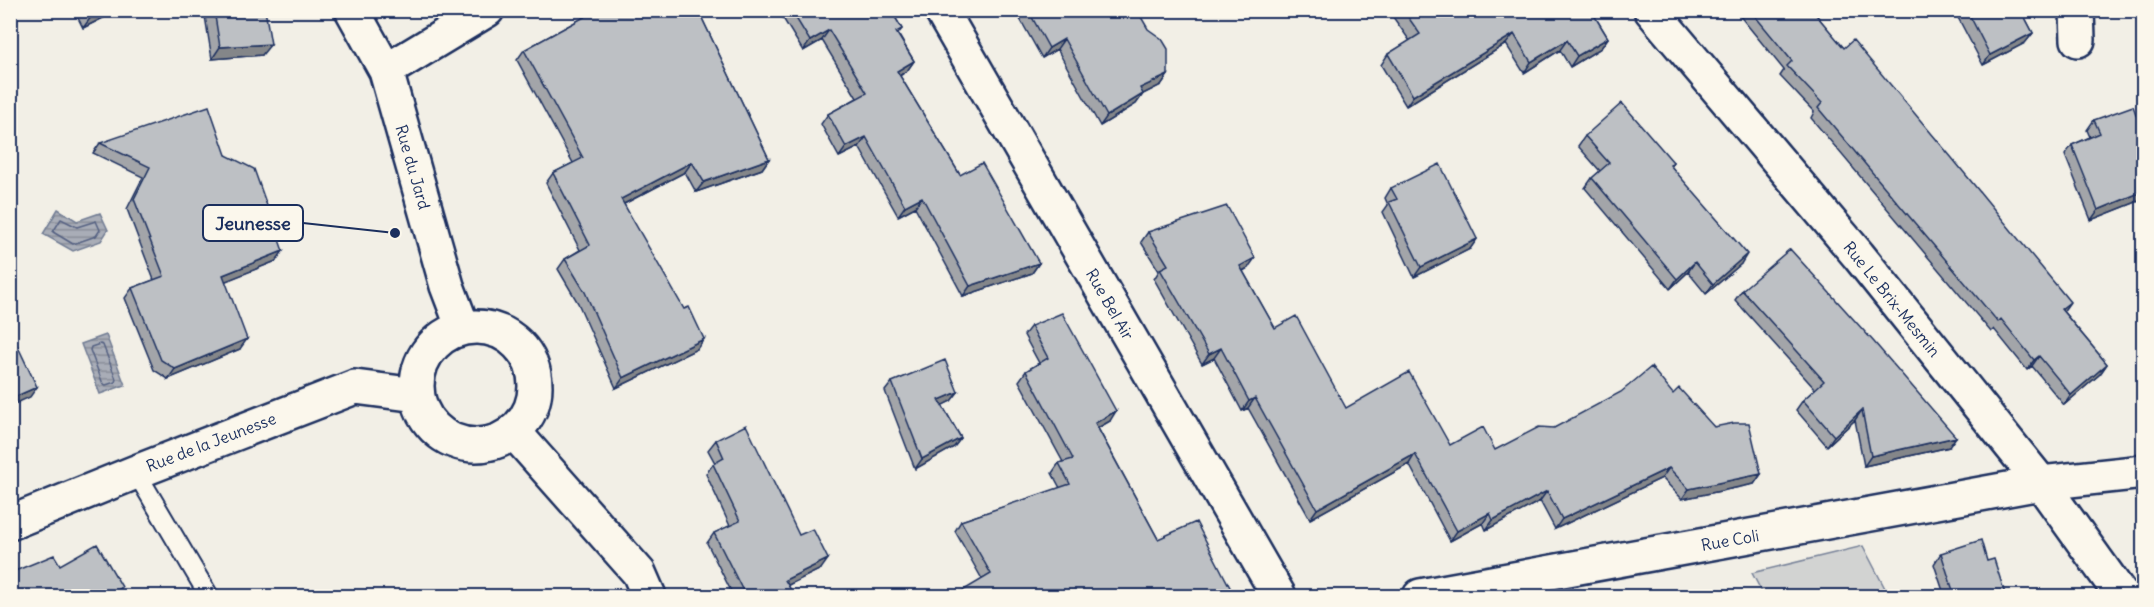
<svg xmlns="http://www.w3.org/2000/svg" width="2154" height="607" font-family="Delius,sans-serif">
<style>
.garden{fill:#d2d3d2;stroke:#768198;stroke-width:1.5}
.water{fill:url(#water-rules);stroke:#707b93;stroke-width:1.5}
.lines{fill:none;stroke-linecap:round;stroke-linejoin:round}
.shore{stroke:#546182;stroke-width:1.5}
.service-casing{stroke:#1b2f5e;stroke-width:22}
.minor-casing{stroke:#1b2f5e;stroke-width:38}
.service{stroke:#fbf7ec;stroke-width:18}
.minor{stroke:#fbf7ec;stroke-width:33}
.wall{fill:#a3a5a9;stroke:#1b2f5e;stroke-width:1.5}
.shaded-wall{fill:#848689;stroke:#1b2f5e;stroke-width:1.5}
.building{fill:#bdc0c4;stroke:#1b2f5e;stroke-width:1.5}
.labels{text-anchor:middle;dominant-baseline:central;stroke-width:4.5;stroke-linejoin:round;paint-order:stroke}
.street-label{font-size:16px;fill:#1b2f5e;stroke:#fbf7ec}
.leader{fill:none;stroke:#1b2f5e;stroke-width:2}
.callout-dot{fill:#1b2f5e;stroke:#fbf7ec;stroke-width:2}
.callout{fill:#fbf7ec;stroke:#1b2f5e;stroke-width:2}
.callout-label{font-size:18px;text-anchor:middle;font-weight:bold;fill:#1b2f5e}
</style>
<defs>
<pattern id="water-rules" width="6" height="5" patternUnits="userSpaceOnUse" patternTransform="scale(1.5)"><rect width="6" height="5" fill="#a9adb7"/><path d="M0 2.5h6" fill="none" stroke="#898d98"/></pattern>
</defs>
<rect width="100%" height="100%" fill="#f2efe6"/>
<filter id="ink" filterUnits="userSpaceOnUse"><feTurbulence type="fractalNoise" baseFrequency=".0167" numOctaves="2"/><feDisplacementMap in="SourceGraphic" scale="12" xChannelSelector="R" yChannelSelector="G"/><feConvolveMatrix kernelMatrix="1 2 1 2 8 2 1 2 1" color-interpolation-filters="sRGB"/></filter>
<g filter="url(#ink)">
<path class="garden" d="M1863 546 1889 596H1764L1752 573Z"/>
<path class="water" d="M58 209 77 221 100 213 108 230 101 241 73 251 43 234Z
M106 335 125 385 100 394 81 344Z"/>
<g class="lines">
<path class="shore" d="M61 219 77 227 96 221 100 230 96 236 73 244 53 232Z
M100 344 103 345 116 379 115 382 106 385 103 384 90 350 91 347Z"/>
<defs>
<path id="service" d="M136 472 209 596"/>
<path id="minor" d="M352 10 386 71 447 286 463 328
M941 10 1279 596
M1651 10 1858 255 2041 483 2122 596
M2077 10 2078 40
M386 71 487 10
M417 386a59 59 0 1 1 118 0a59 59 0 1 1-118 0Z
M514 432 639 573 649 596
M10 523 136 472 355 387 417 395
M1420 596 2041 483 2144 472"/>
</defs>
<use href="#service" class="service-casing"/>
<use href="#minor" class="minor-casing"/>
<use href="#service" class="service"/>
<use href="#minor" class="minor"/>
</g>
<path class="wall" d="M74 10H119L83 28Z
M204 10H265L262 55 212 59Z
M597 10H702L699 12 769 159 762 169 696 192 685 172 624 204 697 349 616 388 578 303 558 269 565 259 580 250 546 183 553 173 573 163 517 60 524 50Z
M778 10H891L902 29 898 34 914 61 907 71 900 76 960 175 1039 263 1032 273 963 296 915 207 898 216 859 147 839 157 821 124 828 114 857 98 822 40 803 51Z
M1015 10H1137L1168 75 1161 85 1143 94 1136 104 1100 126 1057 49 1042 58Z
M1388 10H1591L1608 38 1601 48 1570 67 1560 50 1524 73 1506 44 1406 106 1381 65 1388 54 1410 41Z
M1735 10H1812L2107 364 2100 374 2064 405 2032 366 2027 370 1994 329 1991 332 1811 118 1814 112 1780 76 1784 70Z
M1954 10H2021L2033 33 2025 43 1983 65Z
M2137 117 2144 199 2091 220 2065 155 2072 145 2090 137 2087 130 2094 120Z
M1585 136 1673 162 1671 166 1741 264 1706 294 1688 272 1670 289 1585 188 1592 178 1600 171 1578 146Z
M100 143 226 155 276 261 225 281 240 349 168 379 154 370 125 298 132 288 154 280 127 209 143 177 93 153Z
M1391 188 1477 239 1470 249 1414 277 1383 212 1388 205 1385 198Z
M1148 232 1248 268 1243 271 1275 328 1346 408 1450 445 1495 450 1554 428 1673 394 1714 427 1761 474 1754 484 1682 499 1662 478 1555 529 1540 501 1486 530 1483 523 1450 541 1409 464 1310 519 1248 408 1242 411 1214 358 1202 364 1154 279 1159 271 1141 242Z
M1742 290 1949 447 1864 466 1855 420 1827 446 1796 410 1803 400 1815 389 1735 300Z
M2144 312V334L2138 320Z
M1031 326 1110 421 1098 428 1158 539 982 579 955 531 961 521 1060 488 1052 473 1059 463 1063 462 1019 381 1026 371 1039 363 1024 335Z
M892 382 958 392 951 401 942 405 961 438 954 447 915 469 885 391Z
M716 440 799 535 821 569 788 585 794 597H734L707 543 714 533 730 526 706 474 713 464 715 463 708 450Z
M1941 553 1987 561 2006 597H1945L1934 564Z"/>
<path class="shaded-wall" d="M103 10H119L83 28 91 17Z
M829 30 822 40 803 51 810 41Z
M2033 33 2025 43 1983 65 1990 55Z
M1514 34 1506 44 1406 106 1413 96Z
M1608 38 1601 48 1570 67 1577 56Z
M1064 39 1057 49 1042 58 1049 48Z
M1567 40 1560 50 1524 73 1531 62Z
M271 44 262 55 212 59 220 47Z
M914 61 907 71 890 81 897 71Z
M1168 75 1161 85 1133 99 1140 88Z
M1143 94 1136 104 1100 126 1107 116Z
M866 137 859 147 839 157 846 147Z
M769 159 762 169 696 192 704 182Z
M692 162 685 172 614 209 621 199Z
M2144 191V199L2091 220 2098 210Z
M922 197 915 207 898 216 905 206Z
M1477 239 1470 249 1414 277 1421 267Z
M283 251 276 261 216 285 223 275Z
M1747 254 1741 264 1706 294 1713 284Z
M1255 258 1248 268 1233 276 1240 266Z
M1695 262 1688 272 1670 289 1677 279Z
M1039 263 1032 273 963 296 970 286Z
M2070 302 2063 312 2061 309Z
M247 339 240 349 168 379 175 369Z
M704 339 697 349 616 388 623 378Z
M1221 348 1214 358 1202 364 1209 354Z
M2039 356 2032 366 2027 370 2034 360Z
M2107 364 2100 374 2064 405 2071 395Z
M37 387 30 397 10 406V399Z
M958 392 951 401 933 410 939 400Z
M1255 398 1248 408 1242 411 1249 401Z
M1862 410 1855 420 1827 446 1834 436Z
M1116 411 1110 421 1089 433 1095 423Z
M1956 437 1949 447 1864 466 1871 456Z
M961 438 954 447 915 469 922 459Z
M1415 454 1409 464 1310 519 1317 509Z
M1669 468 1662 478 1555 529 1562 519Z
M1761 474 1754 484 1682 499 1689 489Z
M1547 491 1540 501 1486 530 1493 520Z
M1490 513 1483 523 1450 541 1457 531Z
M828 559 821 569 778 590 785 580Z
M122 587 116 597H107Z"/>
<path class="building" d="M88 10H103L91 17Z
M214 10H265L271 44 220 47Z
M597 10H698L769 159 704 182 692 162 621 199 684 309 689 307 704 339 623 378 585 292 565 259 590 245 553 173 583 158 524 50Z
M791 10H891L902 29 896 32 914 61 897 71 960 175 982 163 1039 263 970 286 922 197 905 206 866 137 846 147 828 114 867 93 829 30 810 41Z
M1028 10H1137L1148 29 1162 39 1168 49V75L1140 88 1143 94 1107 116 1064 39 1049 48Z
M1403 10H1591L1608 38 1577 56 1567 40 1531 62 1514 34 1413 96 1388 54 1420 34Z
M1750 10H1812L1844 48 1853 40 1952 158 2070 302 2061 309 2107 364 2071 395 2039 356 2034 360 2001 319 1998 322 1818 108 1822 103 1787 66 1792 61Z
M1967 10H2021L2033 33 1990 55Z
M1622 103 1673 162 1670 165 1747 254 1713 284 1695 262 1677 279 1592 178 1609 163 1585 136Z
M209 106 226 155 254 169 283 251 223 275 247 339 175 369 161 360 132 288 164 276 134 199 150 167 100 143Z
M2133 106 2137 117 2144 114V191L2098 210 2072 145 2100 133 2094 120Z
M1440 164 1477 239 1421 267 1389 202 1397 199 1391 188Z
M1227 206 1255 258 1240 266 1275 328 1296 316 1346 408 1409 372 1450 445 1483 427 1495 450 1539 427 1554 428 1621 392 1651 367 1673 394 1679 388 1714 427 1734 423H1749L1761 474 1689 489 1669 468 1562 519 1547 491 1493 520 1490 513 1457 531 1415 454 1317 509 1255 398 1249 401 1221 348 1209 354 1160 269 1168 265 1148 232Z
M1790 249 1874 342 1956 437 1871 456 1862 410 1834 436 1803 400 1824 381 1742 290Z
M1062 313 1116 411 1095 423 1158 539 1196 522 1235 597H952L991 574 961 521 1070 484 1059 463 1073 459 1026 371 1048 358 1031 326Z
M10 330 37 387 10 399Z
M945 360 958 392 939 400 961 438 922 459 892 382Z
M746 425 799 535 813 529 828 559 785 580 795 597H746L714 533 740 521 713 464 724 458 716 440Z
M1981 540 1987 561 1994 559 2006 597H1955L1941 553Z
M97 544 122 587 107 597H10V573L54 555 60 565Z"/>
</g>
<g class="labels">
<g class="street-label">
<text transform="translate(413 167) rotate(74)">Rue du Jard</text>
<text transform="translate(1892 299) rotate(51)">Rue Le Brix-Mesmin</text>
<text transform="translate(1110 304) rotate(60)">Rue Bel Air</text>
<text transform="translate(211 442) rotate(-21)">Rue de la Jeunesse</text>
<text transform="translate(1730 540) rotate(-10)">Rue Coli</text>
</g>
</g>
<path class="leader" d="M395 233L303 223"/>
<circle class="callout-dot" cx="395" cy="233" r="6"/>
<rect class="callout" x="203" y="205" width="100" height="36" rx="6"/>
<g class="callout-label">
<text x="253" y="230">Jeunesse</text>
</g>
<rect width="2154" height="607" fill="none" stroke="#fbf7ec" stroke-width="36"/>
<rect x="18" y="18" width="2118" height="571" fill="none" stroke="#1b2f5e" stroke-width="2" filter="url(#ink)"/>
</svg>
